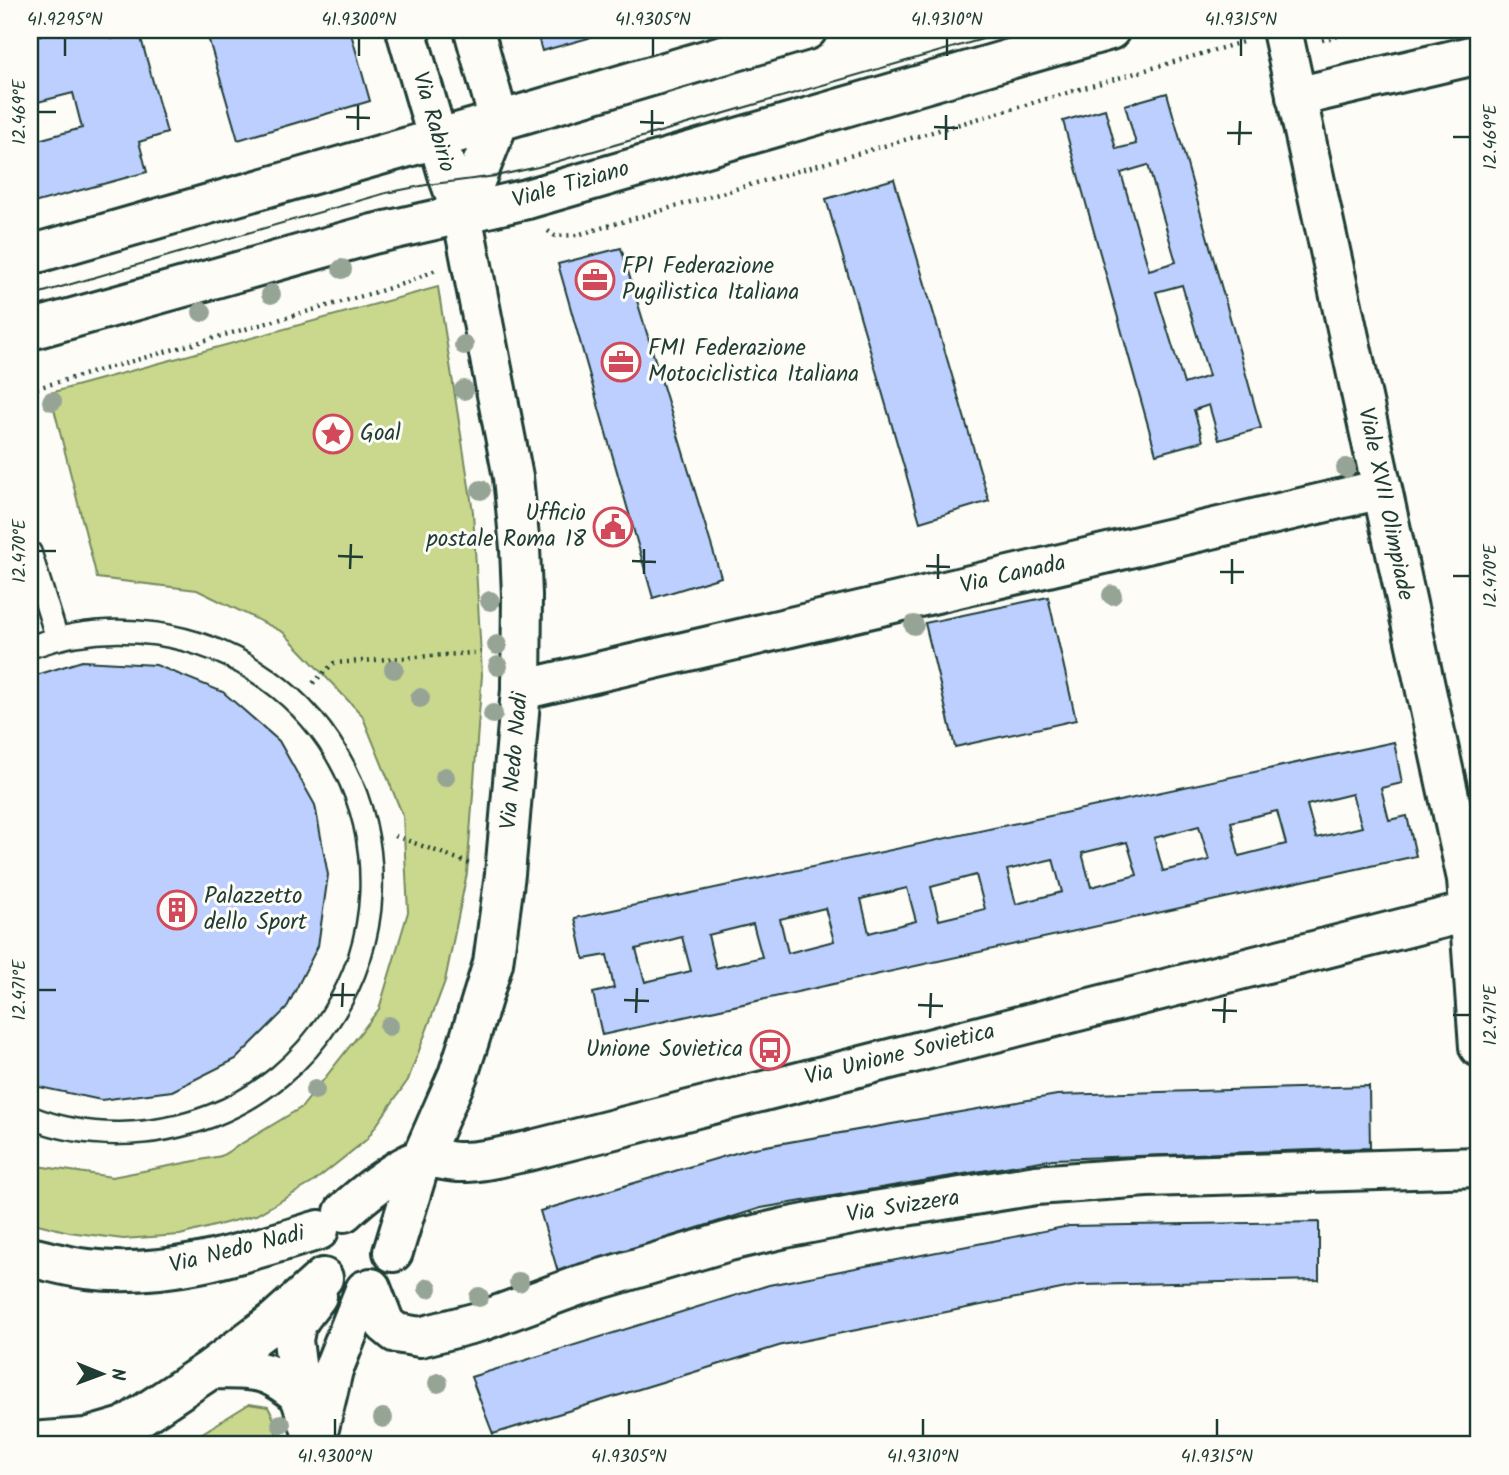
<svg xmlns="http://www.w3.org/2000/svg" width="1509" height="1475" font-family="Kalam,sans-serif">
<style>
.green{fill:#c9d88c;stroke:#748a60;stroke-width:2}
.building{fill:#bccfff;stroke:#1f3d34;stroke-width:2;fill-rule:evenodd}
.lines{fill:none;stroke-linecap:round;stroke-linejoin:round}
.lane-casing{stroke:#1f3d34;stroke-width:26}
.street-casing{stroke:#1f3d34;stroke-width:44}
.secondary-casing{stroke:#1f3d34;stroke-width:44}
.path{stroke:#1f3d34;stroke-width:4.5;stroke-dasharray:2 5;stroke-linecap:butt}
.lane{stroke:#fdfcf7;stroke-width:21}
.street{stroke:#fdfcf7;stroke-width:38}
.secondary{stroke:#fdfcf7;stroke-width:38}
.tram{stroke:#1f3d34;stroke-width:2}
.tree{fill:#96a496}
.ticks{fill:none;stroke:#1f3d34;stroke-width:2.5}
.labels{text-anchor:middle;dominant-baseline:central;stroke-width:6;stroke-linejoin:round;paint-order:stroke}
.street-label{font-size:23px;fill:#1f3d34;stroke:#fdfcf7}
.poi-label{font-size:23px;fill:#1f3d34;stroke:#fdfcf7;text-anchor:start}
.neatline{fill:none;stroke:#1f3d34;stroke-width:2.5}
.ticks-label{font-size:18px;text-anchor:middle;fill:#1f3d34}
</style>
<rect width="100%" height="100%" fill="#fdfcf7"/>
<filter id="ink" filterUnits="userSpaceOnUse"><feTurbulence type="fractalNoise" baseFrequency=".0143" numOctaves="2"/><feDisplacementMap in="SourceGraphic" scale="14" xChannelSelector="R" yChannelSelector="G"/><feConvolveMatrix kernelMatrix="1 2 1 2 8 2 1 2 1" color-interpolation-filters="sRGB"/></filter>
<g filter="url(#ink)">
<path class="green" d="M438 287 473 512 482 675 467 873 445 981 408 1080 366 1140 312 1183 256 1215 180 1235 123 1239 69 1232 30 1222V1165L112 1177 221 1156 302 1107 379 1009 408 912 403 816 362 715 283 632 197 590 97 578 50 393Z
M249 1404 268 1407 275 1421 277 1445H183Z"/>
<path class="building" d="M61 30H108L111 39 139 31 167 133 139 142 147 172 30 204V107L38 140 82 128 73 93 30 104V38Z
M206 30H350L370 101 238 140Z
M536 30H617L542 51Z
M1167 93 1261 428 1219 440 1209 405 1194 410 1203 441 1156 454 1063 121 1105 109 1116 149 1136 144 1125 105ZM1148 165 1176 262 1149 270 1121 173ZM1182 285 1209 376 1184 384 1156 292Z
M894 179 989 501 920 522 826 199Z
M621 248 721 577 653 598 558 264Z
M1048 597 1076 720 955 747 925 623Z
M82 661 156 665 223 692 279 741 315 805 328 875 318 946 286 1009 236 1059 172 1091 101 1100 30 1085V677Z
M1394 742 1402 783 1381 788 1389 820 1407 816 1416 856 602 1035 593 993 614 988 607 955 584 959 575 918ZM1352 794 1362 827 1316 838 1307 805ZM1277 811 1286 844 1239 856 1231 822ZM1199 826 1209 860 1163 871 1154 838ZM1127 842 1137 875 1091 887 1082 853ZM1053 859 1062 892 1016 904 1007 870ZM976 875 985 909 939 920 931 887ZM907 888 916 921 869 933 861 899ZM825 908 834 941 788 953 780 919ZM753 924 762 957 716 968 708 935ZM682 937 691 971 645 982 636 949Z
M1369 1086 1370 1148 1053 1159 761 1208 558 1272 540 1211 749 1149 1057 1095Z
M1319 1222V1280L1081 1285 782 1345 493 1434 471 1377 769 1285 1069 1226Z"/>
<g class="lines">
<defs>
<path id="lane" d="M30 552 57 638
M30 647C200 586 378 710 371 893 369 937 355 980 331 1017 303 1062 261 1097 211 1116 153 1138 87 1140 30 1117"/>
<path id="street" d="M1282 30 1467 879 1479 1047
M1296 97 1479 54
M462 214 499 121 474 30
M30 255 499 121 807 30
M521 690 1382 489
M344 1212C362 1195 396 1168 420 1159 430 1155 446 1162 457 1162 482 1163 508 1155 532 1150L1479 909
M393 1252 422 1157 458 1075 469 1041 493 963 505 874 521 690 522 595 520 548 513 477 462 214 449 178 406 30
M30 1257C49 1261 68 1267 87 1269 166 1279 244 1253 319 1230
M371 1288 385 1324 396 1333 420 1337 482 1321 580 1285 729 1241 785 1228 862 1213 1036 1185 1146 1177 1479 1167
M211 1369C229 1370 250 1368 267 1374 279 1379 290 1387 300 1396
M316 1441 333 1370 365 1290
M30 1442 86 1438 124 1427 211 1369 275 1321 323 1278
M316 1445 300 1396 293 1340 296 1325 301 1317 317 1296"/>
<path id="secondary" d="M30 330 373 234 527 199 1110 30"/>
</defs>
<use href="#lane" class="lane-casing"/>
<use href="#street" class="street-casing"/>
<use href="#secondary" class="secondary-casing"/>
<path class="path" d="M1322 40 1362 30
M548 231 555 236 577 235 1246 41
M30 390 380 291 408 282 436 270
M313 683 334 663 485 652
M395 836 469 863"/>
<use href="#lane" class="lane"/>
<use href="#street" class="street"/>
<use href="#secondary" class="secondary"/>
<path class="tram" d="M30 296 386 193 426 185 496 176 538 167 1014 30"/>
</g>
<g class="tree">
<circle cx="342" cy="269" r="10"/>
<circle cx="271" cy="294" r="10"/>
<circle cx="202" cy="312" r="10"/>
<circle cx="464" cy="345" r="10"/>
<circle cx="464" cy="390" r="10"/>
<circle cx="52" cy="401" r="10"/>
<circle cx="1346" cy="468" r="10"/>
<circle cx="481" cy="490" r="10"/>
<circle cx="1112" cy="595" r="10"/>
<circle cx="490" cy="601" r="10"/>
<circle cx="914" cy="625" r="10"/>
<circle cx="497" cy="645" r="10"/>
<circle cx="498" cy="666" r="10"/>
<circle cx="394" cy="669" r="10"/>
<circle cx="420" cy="698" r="10"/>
<circle cx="493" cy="714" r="10"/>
<circle cx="445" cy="777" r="10"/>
<circle cx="389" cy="1026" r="10"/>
<circle cx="315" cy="1090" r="10"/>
<circle cx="519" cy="1282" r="10"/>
<circle cx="428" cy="1288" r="10"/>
<circle cx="479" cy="1297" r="10"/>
<circle cx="438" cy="1383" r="10"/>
<circle cx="383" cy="1418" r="10"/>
<circle cx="281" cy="1424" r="10"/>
</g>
</g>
<path class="ticks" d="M65 56V38M359 56V38M653 56V38M947 56V38M1241 56V38M38 112H56M346 117 370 118M640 122 664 123M934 127 958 128M358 130V105M1227 133H1252M652 135V110M1453 137H1470M946 140V115M1239 145 1240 121M38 551H56M338 556 363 557M632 561 656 562M926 566 950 567M350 569 351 544M1220 572H1244M644 574V549M1453 576H1470M938 579V554M1232 584V559M38 990H56M330 995H355M624 1000 649 1001M918 1005 943 1006M342 1007 343 983M1212 1010 1237 1011M636 1013 637 988M1453 1015H1470M930 1018 931 993M1224 1023 1225 998M335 1436V1419M629 1436V1419M923 1436V1419M1217 1436V1419"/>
<defs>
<symbol id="office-ring" viewBox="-11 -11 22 22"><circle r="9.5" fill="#fdfcf7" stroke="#d1495b" stroke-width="1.5"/><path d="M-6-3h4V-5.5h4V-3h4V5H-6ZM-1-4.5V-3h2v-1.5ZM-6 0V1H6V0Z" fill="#d1495b"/></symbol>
<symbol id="sight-ring" viewBox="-11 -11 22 22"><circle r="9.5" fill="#fdfcf7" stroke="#d1495b" stroke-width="1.5"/><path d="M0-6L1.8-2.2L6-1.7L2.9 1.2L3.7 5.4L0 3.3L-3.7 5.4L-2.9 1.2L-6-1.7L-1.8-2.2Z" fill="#d1495b"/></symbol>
<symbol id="civic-ring" viewBox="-11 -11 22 22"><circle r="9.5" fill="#fdfcf7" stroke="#d1495b" stroke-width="1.5"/><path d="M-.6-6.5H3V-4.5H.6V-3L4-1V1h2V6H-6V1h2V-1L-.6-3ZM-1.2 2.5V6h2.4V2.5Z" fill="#d1495b"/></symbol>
<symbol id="building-ring" viewBox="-11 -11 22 22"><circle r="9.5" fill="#fdfcf7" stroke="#d1495b" stroke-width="1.5"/><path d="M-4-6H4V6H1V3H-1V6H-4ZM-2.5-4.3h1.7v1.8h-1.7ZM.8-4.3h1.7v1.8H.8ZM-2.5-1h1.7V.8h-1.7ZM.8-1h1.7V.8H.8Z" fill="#d1495b"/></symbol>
<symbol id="bus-ring" viewBox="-11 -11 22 22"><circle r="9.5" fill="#fdfcf7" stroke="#d1495b" stroke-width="1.5"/><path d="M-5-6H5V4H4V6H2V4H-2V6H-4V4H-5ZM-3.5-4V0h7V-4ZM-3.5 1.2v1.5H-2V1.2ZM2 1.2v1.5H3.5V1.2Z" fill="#d1495b"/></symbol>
</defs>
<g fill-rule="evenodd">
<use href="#office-ring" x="573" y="258" width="44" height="44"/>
<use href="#office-ring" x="599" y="340" width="44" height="44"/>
<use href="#sight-ring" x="311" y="412" width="44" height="44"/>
<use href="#civic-ring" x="591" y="505" width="44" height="44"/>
<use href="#building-ring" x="155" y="888" width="44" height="44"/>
<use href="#bus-ring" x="748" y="1028" width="44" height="44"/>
</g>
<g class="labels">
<g class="street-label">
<text transform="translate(433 122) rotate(74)">Via Rabirio</text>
<text transform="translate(571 185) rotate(-16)">Viale Tiziano</text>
<text transform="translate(1385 504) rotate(78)">Viale XVII Olimpiade</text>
<text transform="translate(1013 575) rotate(-13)">Via Canada</text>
<text transform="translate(515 761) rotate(-85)">Via Nedo Nadi</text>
<text transform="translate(900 1055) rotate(-14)">Via Unione Sovietica</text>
<text transform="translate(903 1207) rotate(-9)">Via Svizzera</text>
<text transform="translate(237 1250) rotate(-14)">Via Nedo Nadi</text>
</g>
<g class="poi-label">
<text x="622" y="267">FPI Federazione<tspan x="622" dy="26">Pugilistica Italiana</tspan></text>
<text x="648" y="349">FMI Federazione<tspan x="648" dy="26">Motociclistica Italiana</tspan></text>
<text x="360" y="434">Goal</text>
<text x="586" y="514" text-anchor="end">Ufficio<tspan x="586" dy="26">postale Roma 18</tspan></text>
<text x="204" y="897">Palazzetto<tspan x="204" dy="26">dello Sport</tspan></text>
<text x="743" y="1050" text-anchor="end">Unione Sovietica</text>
</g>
</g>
<rect width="1509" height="1475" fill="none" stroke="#fdfcf7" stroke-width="77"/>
<g transform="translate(102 1374) rotate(91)" stroke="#fdfcf7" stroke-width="5" paint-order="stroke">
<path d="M0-5L12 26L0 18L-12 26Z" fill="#1f3d34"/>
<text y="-10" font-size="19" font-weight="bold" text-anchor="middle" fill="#1f3d34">N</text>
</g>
<rect x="38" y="38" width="1432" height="1398" class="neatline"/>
<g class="ticks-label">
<text x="65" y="25">41.9295°N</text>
<text x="359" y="25">41.9300°N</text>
<text x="653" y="25">41.9305°N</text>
<text x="947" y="25">41.9310°N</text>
<text x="1241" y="25">41.9315°N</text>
<text transform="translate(19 112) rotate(-90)" y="6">12.469°E</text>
<text transform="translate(1490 137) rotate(-90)" y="6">12.469°E</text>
<text transform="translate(19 551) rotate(-90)" y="6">12.470°E</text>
<text transform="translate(1490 576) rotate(-90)" y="6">12.470°E</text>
<text transform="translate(19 990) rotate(-90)" y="6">12.471°E</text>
<text transform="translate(1490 1015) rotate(-90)" y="6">12.471°E</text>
<text x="335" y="1462">41.9300°N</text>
<text x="629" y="1462">41.9305°N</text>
<text x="923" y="1462">41.9310°N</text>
<text x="1217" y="1462">41.9315°N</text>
</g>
</svg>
